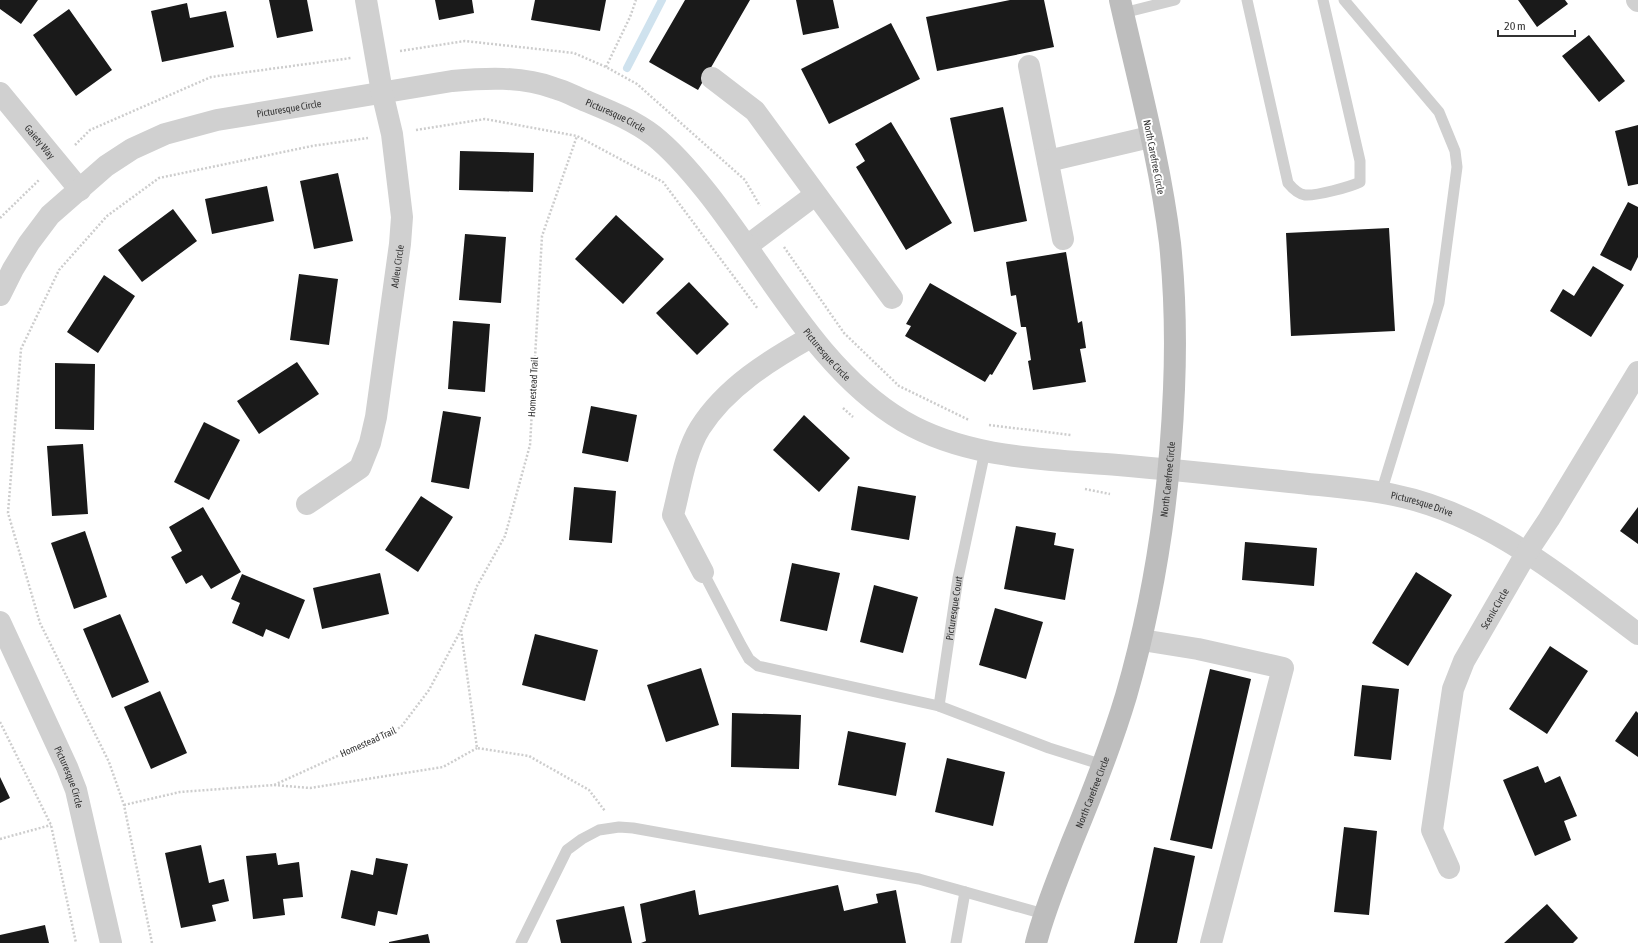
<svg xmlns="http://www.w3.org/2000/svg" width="1638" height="943" font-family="'Asap Condensed',sans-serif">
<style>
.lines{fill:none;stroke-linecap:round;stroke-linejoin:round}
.stream{stroke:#cfe2ee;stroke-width:8}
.building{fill:#1a1a1a}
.path{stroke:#cdcdcd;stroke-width:2.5;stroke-dasharray:2 2;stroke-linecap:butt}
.service{stroke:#d0d0d0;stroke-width:11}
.minor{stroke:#d0d0d0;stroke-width:22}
.secondary{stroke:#bdbdbd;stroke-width:22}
.labels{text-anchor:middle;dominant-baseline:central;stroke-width:4;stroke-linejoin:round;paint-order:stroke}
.street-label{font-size:10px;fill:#333;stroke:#fff}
</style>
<rect width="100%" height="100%" fill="#fff"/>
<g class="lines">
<path class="stream" d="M627 68 662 0"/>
</g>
<path class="building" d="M0 0H38L21 24 0 9Z
M269 0H307L313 31 277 38Z
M435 0H472L474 13 439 20Z
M535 0H606L600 31 531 20Z
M685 0H750L698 90 649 62Z
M796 0H833L839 28 803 35Z
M1010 0H1044L1054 47 937 71 926 17Z
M1518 0H1565L1568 4 1537 27Z
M187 3 190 18 226 11 234 47 162 62 151 11Z
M69 9 112 70 76 96 33 35Z
M891 23 920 79 829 124 801 69Z
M1589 35 1625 81 1599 102 1562 56Z
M1003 107 1027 221 974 232 950 118Z
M891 122 952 223 906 250 856 167 865 161 855 144Z
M1638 125V184L1628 186 1615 131Z
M460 151 534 153 533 192 459 190Z
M338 173 353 241 314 249 300 181Z
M267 186 274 221 212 234 205 199Z
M1628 202 1638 207V257L1631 271 1600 255Z
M173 209 197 241 142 282 118 250Z
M616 215 664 259 623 304 575 259Z
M1389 228 1395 331 1291 336 1286 233Z
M465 234 506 237 501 303 459 300Z
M1066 252 1078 323 1082 321 1086 348 1080 349 1086 382 1033 390 1028 361 1031 360 1026 327H1021L1016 295 1011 296 1006 262Z
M1593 266 1624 285 1591 337 1550 311 1563 289 1574 296Z
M299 274 338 279 329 345 290 340Z
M104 275 135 296 98 353 67 332Z
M689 282 729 324 697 355 656 313Z
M930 283 1017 333 992 375 990 374 985 382 905 336 911 326 906 324Z
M453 321 490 324 485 392 448 389Z
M297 362 319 394 259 434 237 401Z
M55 363 95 364 94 430 55 429Z
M591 406 637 415 628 462 582 453Z
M443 411 481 417 469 489 431 482Z
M804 415 850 458 819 492 773 450Z
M204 422 240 440 209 500 174 482Z
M83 444 88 514 52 516 47 446Z
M858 486 916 496 909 540 851 530Z
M574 487 616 491 612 543 569 540Z
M421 496 453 517 418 572 385 550Z
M203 507 241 572 211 589 202 575 186 584 171 557 182 551 169 527Z
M1638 507V544L1620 531Z
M1016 526 1056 533 1054 545 1074 549 1065 600 1004 589Z
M85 531 107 597 74 609 51 543Z
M1245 542 1317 548 1314 586 1242 580Z
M792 563 840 573 827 631 780 621Z
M1416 572 1452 595 1408 666 1372 643Z
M380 573 389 614 322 629 313 588Z
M242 574 305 600 289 639 266 629 263 637 232 623 240 603 231 599Z
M874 585 918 597 903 653 860 642Z
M995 608 1043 622 1026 679 979 665Z
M120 614 149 682 112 698 83 629Z
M535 634 598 650 585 701 522 685Z
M1550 646 1588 671 1547 734 1509 709Z
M701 668 719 725 666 742 647 685Z
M1210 669 1251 679 1212 849 1170 840Z
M1362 685 1399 689 1391 760 1354 756Z
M160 691 187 753 151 769 124 707Z
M1636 711 1638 713V757L1615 741Z
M732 713 801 715 799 769 731 767Z
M848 731 906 743 896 796 838 785Z
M947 758 1005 772 993 826 935 812Z
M1538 766 1545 783 1560 776 1577 816 1564 821 1571 840 1535 856 1503 780Z
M0 777 10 798 0 803Z
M1344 827 1377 831 1369 915 1334 912Z
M201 845 209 883 224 879 229 901 212 905 216 921 181 928 165 853Z
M1154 847 1195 856 1177 943H1134Z
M276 853 278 865 299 862 303 897 283 899 285 915 253 919 246 856Z
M376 858 408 864 397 915 378 911 375 926 341 918 351 870 373 875Z
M838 885 844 911 878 903 876 894 896 890 906 943H641L646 941 640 904 695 890 699 915Z
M1547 904 1578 938 1573 943H1504Z
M624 906 632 943H561L556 920Z
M45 925 49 943H0V935Z
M428 934 430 943H389V942Z"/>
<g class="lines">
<path class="path" d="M400 51 465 41 574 53 606 67 637 84 745 180 760 206
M606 67 630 17 636 0
M416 130 485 119 577 136 663 182 758 309
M75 145 90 130 211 77 351 58
M0 218 40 179
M784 247 844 333 899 386 969 420
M843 408 853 417
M989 425 1071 435
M1085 489 1110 494
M461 630 477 748 529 756 589 790 605 811
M0 722 51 825 76 943
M274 785 310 788 443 767 477 748
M124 805 180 792 274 785 401 727 429 690 461 630 477 586 505 536 530 445 542 236 577 136
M0 839 51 825
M152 943 124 805 109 762 40 623 8 513 21 349 59 270 107 216 159 178 312 146 368 138"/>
<g class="service">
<path d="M1247 0 1288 183C1293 189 1298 194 1305 195 1316 196 1350 187 1360 182V161L1323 0"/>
<path d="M1344 0 1439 112 1455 151 1457 167 1439 303 1381 493"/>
<path d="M1123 13 1175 0"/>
<path d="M703 572 741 645 749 659 758 666 939 706 1049 748 1103 765"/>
<path id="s1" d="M939 706 958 578 985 451"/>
<path d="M521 943 567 850 582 839 599 830 619 827 633 828 919 879 1044 914"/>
<path d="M956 943 965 892"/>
</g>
<g class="minor">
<path d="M1637 0 1638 1"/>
<path d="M1029 66 1063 239"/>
<path d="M712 78 755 111 892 298"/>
<path id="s2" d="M0 93 80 190"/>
<path d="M1048 161 1150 137"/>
<path d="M747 246 815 195"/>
<path id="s3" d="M0 295 13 269 29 243 50 215 106 166 132 149 165 134 217 120 452 81C486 78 521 76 554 88 565 91 576 97 586 101 610 111 633 120 654 136 674 152 690 171 706 191 767 267 818 371 903 421 968 459 1045 459 1118 465 1176 470 1233 476 1290 482 1325 486 1360 488 1394 495 1488 514 1563 578 1638 634"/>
<path id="s4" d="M307 504 360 468 370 443 376 417 400 244 402 217 392 134 382 92 366 0"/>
<path d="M703 572 673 515C680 488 685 452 700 428 726 387 770 360 811 337"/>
<path id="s5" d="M0 622 67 767 76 790 111 943"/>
<path d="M1142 640 1198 649 1283 668 1211 943"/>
<path id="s6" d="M1449 868 1432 830 1453 689 1464 661 1527 552 1549 519 1638 372"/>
</g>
<path class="secondary" id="s7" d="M1036 943C1045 908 1059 876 1072 842 1092 794 1111 746 1126 696 1155 596 1170 493 1174 389 1176 341 1175 292 1170 243 1160 161 1138 80 1120 0"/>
</g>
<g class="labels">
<g class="street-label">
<text stroke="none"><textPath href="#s3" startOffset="363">Picturesque Circle</textPath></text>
<text stroke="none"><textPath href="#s3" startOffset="699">Picturesque Circle</textPath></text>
<text stroke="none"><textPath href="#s2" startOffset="63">Gaiety Way</textPath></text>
<text transform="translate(1154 157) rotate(79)">North Carefree Circle</text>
<text stroke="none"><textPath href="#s4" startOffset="270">Adieu Circle</textPath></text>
<text stroke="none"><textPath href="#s3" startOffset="1022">Picturesque Circle</textPath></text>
<text transform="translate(533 387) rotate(-87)">Homestead Trail</text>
<text stroke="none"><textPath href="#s7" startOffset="484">North Carefree Circle</textPath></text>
<text stroke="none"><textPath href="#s3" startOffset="1652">Picturesque Drive</textPath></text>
<text stroke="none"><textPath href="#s1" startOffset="99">Picturesque Court</textPath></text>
<text stroke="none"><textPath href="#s6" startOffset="275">Scenic Circle</textPath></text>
<text transform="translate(368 742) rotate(-24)">Homestead Trail</text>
<text stroke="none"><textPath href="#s5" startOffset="170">Picturesque Circle</textPath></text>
<text stroke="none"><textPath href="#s7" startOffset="161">North Carefree Circle</textPath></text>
</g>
</g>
<path d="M1498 30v6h77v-6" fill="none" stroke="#333333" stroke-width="2"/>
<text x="1504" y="30" font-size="12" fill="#333333" stroke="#ffffff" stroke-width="3" paint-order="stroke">20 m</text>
</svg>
